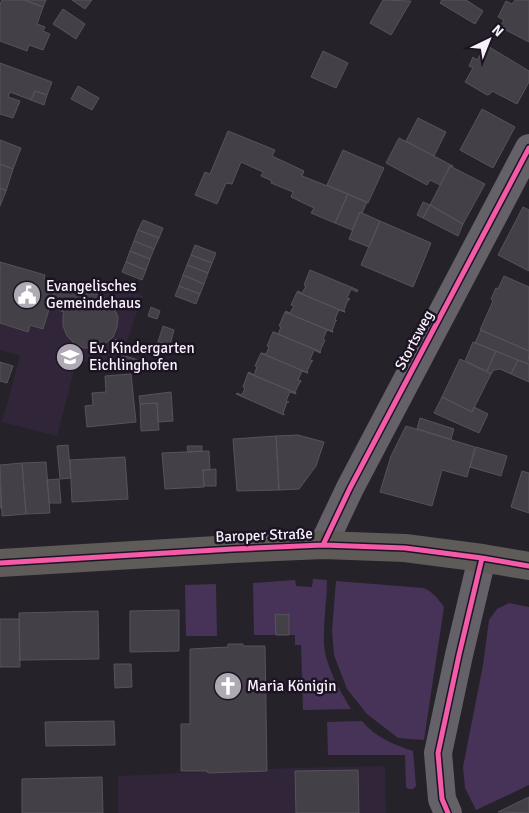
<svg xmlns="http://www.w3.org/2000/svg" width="529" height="813" font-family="Signika,sans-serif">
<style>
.built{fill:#302539}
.green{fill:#473357}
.building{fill:#434048;stroke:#57535a}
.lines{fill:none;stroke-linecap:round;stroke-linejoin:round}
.minor{stroke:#656168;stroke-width:28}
.major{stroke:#5f5b59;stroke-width:28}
.cycleway-casing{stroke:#1d1423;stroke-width:8}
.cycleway{stroke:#f35aa7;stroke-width:5}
.labels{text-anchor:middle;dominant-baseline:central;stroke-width:5;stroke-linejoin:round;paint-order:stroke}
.poi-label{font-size:15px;fill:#f7f1fc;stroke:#1d1423;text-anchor:start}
.street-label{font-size:15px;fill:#f7f1fc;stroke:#1d1423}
</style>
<rect width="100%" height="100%" fill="#26222a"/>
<path class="built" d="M96 278 143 296 116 371 77 359 57 436 2 422 20 356 0 350V323L27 332 30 325 43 329 57 283 71 287 80 283V282Z
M385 766 386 813H118V776L291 768Z"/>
<path class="green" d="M313 579 327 580C327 601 323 622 324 644 325 665 340 691 351 709L303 710 301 645H295V635H289L287 615 276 614V635H254L253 583 295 580 296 586 312 587Z
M336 581 424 588C433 592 438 599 444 607L424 740 398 738 367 714 347 689 334 655 332 631Z
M216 584 217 636H186L185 585Z
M509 603 529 607V785L476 810 465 788 463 767 483 665 489 620 497 609Z
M362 721C376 738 393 744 413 751L416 786 413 789H408L406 787 405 755H328L327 722Z"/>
<path class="building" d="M2 0H24L43 7 37 24 45 27 43 31 50 34 43 50 29 45 27 51 0 41V4Z
M24 0H46L43 7Z
M72 0H92L85 9Z
M383 0 411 1 391 35 370 23Z
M442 0H466L483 11 475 24 440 3Z
M515 0H529V42L500 27 504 20 498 17 506 1 512 4Z
M63 9 85 24 76 39 53 24Z
M486 45 529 71V82L517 104 492 91 490 94 487 95 465 82 473 68 469 66 473 57 477 60Z
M323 51 348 63 336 88 311 77Z
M0 63 52 82 47 95 35 91 31 100 10 92 8 97 20 101 13 118 0 114Z
M78 86 99 98 92 110 71 99Z
M35 91 47 95 44 105 31 100Z
M482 109 515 127 493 168 460 150Z
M418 118 446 132 434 156 406 141Z
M228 131 275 150 272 156 304 171 302 176 348 194 335 223 311 213 314 208 291 197 293 192 271 183 272 181 261 176 263 172 241 162 232 184 226 183 217 204 195 195 205 172 210 174Z
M399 138 453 166 452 167 450 166 440 185 430 180 427 185 386 163Z
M0 140 21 148 13 169 0 164Z
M343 150 384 168 368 203 327 185Z
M0 164 13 169 6 191 0 188Z
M450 166 485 184 463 224 430 205Z
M0 188 6 191 0 206Z
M348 194 367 202 362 213 360 212 352 230 335 223Z
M423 202 430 205 423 218 417 215Z
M430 205 463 224 458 236 423 218Z
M523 207 529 210V271L498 255Z
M360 212 380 221 369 247 349 239Z
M143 220 163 228 159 238 138 230Z
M380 221 431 243 413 287 361 265Z
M138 230 159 238 154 249 134 241Z
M134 241 154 249 150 259 130 251Z
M195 245 216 253 212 263 191 255Z
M130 251 150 259 146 270 126 262Z
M191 255 212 263 208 273 187 265Z
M0 262 45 275 44 279 57 283 43 329 30 325 28 332 0 323Z
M126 262 146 270 142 280 122 272Z
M187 265 208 273 204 284 183 275Z
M310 270 358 290 357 292 351 289 347 298 350 299 349 300H348L344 310 345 312 297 292 298 291 302 293 306 286 304 285Z
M183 275 204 284 200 294 179 286Z
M504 276 529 287V351L480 330 493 301 491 299 496 288 498 289Z
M83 281 86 294H97L107 299 114 307 118 317 117 327 113 337 105 344 95 348H84L75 344 67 336 63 326V316L64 312 50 307 57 283 71 287Z
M179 286 200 294 196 304 175 296Z
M297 292 345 312 339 310 335 319 337 321 336 320 332 331H333V332L285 312 286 311 290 313 294 306 291 305Z
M151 307 160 311 157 319 148 316Z
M285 312 333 332 327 330 323 339 325 340 320 351 321 352 273 332 278 334 281 327 279 326Z
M163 326 174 330 170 345 158 342Z
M481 330 529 351 528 364 475 343Z
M273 332 321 352 320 353 314 350 310 360 313 361H312L307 371 308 373 261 353 266 354 269 347 267 346Z
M116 339 122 346 117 352 110 345Z
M473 342 496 351 487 371 465 361Z
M496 351 518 360 511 374 500 369 494 370 491 374 487 371Z
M261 353 308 373 302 371 298 380 301 381V382H300L295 392 296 393 248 373 249 372 254 375 257 367 255 366Z
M122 355 138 360 134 371 119 366Z
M460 359 491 374 472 412 442 397Z
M518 360 529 364V382L511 374Z
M0 362 13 366 7 383 0 381Z
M248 373 296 393V394L290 392 286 401 289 402H287L283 413 284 414V415L236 394 237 393 242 395 245 388 243 387Z
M131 374 136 422 87 427 85 406 93 405 92 393 106 392 105 376Z
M171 392 173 421 158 422 157 403 140 404 139 396Z
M442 397 472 412 474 407 488 414 479 433 434 413Z
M157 403 159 430 141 431 140 404Z
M420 418 454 429 451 439 417 429Z
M406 426 475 447 467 477 442 470 432 506 380 492 391 456Z
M298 435 324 442 316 466 299 489 279 490 276 436Z
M276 436 279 490 237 491 233 439Z
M68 445 71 478 60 479 57 446Z
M187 446H202V451L188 452Z
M476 447 507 456 501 476 470 467Z
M209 451 210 470H203L204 487 165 489 162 453Z
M125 457 128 499 72 502 70 460Z
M46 462 50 513 26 514 22 463Z
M22 463 26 514 2 516 0 465Z
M216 469V486H204L203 470Z
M522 471 529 473V513L511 507Z
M59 479 61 503H49L47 480Z
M0 485 2 508H0Z
M179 610V651L130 652V611Z
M98 611 99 659 20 660 19 613Z
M275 614 287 615V614H289V635H276Z
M0 619H19L20 667H0Z
M228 644H243V646H265L267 771 208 773 207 771H181V724H190V649L228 647Z
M114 664H131L132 687 115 688Z
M114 721 115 745 46 746 45 722Z
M358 770 359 813H296L295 771Z
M102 777 103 813H22V779Z
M529 797V813L498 812Z"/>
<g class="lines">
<path class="minor" d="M323 545 350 488 529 148
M448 813 442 799 438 753 459 655 482 558"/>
<path class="major" d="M0 563 233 549 323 545 405 548 482 558 529 566"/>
<defs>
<path id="cycleway" d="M323 545 350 488 529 148
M0 563 233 549 323 545 405 548 482 558 529 566
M448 813 442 799 438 753 459 655 482 558"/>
</defs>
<use href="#cycleway" class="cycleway-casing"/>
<use href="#cycleway" class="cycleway"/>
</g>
<defs>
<symbol id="civic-disc" viewBox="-11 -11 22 22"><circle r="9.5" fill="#aea9b2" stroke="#1d1423"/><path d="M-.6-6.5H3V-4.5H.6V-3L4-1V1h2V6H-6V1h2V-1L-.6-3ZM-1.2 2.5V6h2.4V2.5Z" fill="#fff"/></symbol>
<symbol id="school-disc" viewBox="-11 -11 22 22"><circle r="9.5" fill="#aea9b2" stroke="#1d1423"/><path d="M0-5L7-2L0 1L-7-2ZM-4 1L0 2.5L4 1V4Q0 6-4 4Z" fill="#fff"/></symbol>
<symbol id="church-disc" viewBox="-11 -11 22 22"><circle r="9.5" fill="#aea9b2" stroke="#1d1423"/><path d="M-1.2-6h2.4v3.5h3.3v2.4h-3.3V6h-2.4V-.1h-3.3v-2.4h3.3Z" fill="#fff"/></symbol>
</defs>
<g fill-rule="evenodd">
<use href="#civic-disc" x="11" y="279" width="32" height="32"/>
<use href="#school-disc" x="54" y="341" width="32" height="32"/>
<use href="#church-disc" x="212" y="670" width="32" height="32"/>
</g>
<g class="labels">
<g class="poi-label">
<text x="46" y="286">Evangelisches<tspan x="46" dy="17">Gemeindehaus</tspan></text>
<text x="89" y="348">Ev. Kindergarten<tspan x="89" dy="17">Eichlinghofen</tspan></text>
<text x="247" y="686">Maria Königin</text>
</g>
<g class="street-label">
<text transform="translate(414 340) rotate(-62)">Stortsweg</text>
<text transform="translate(264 535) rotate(-2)">Baroper Straße</text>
</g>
</g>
<g transform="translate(489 40) rotate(43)" stroke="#1d1423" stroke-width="4" paint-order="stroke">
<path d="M0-4L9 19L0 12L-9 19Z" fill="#f7f1fc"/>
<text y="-8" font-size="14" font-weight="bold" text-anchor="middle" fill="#f7f1fc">N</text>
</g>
</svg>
